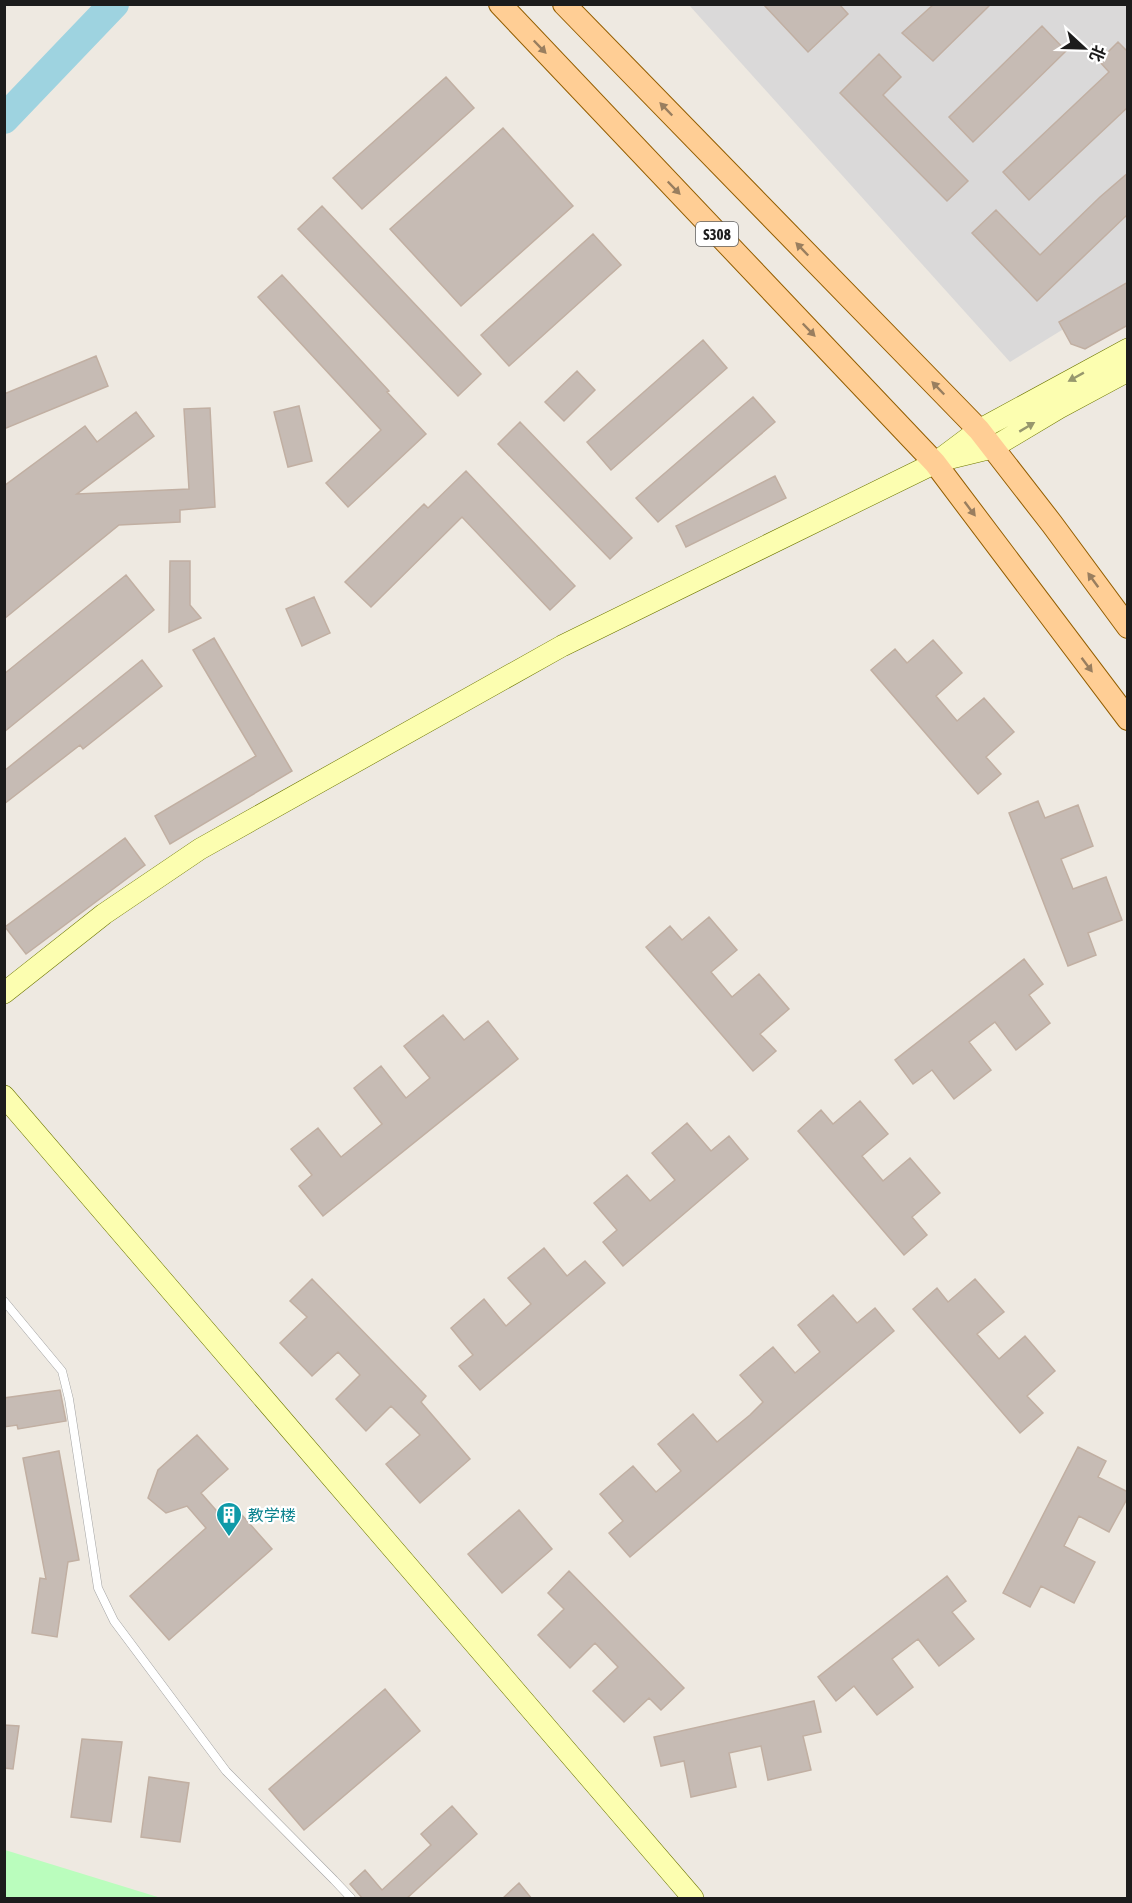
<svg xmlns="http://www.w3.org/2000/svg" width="1132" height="1903" font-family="'Asap Condensed','Noto Sans SC',sans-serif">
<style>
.residential{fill:#dad9d9}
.park{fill:#bafdbd}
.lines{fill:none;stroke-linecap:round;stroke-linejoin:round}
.river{stroke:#9ed3e0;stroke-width:30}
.building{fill:#c6bbb4;stroke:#c1afa2;stroke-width:1.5}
.lane-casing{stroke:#a3a3a3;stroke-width:9}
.secondary-casing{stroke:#6d7600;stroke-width:22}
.primary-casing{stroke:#945e00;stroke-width:24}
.lane{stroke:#fff;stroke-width:8}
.secondary{stroke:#fcfeb0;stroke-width:21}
.primary{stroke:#ffce95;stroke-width:22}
.oneway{fill:#997e5f}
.oneway2{fill:#97986d}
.labels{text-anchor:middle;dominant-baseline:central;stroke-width:4.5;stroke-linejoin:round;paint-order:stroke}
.shield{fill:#fff;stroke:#606060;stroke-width:1.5}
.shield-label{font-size:15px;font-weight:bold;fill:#1c1c1c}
.culture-label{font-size:16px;fill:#0d838f;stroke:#fff;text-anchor:start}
</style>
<rect width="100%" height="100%" fill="#eee9e1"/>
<path class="residential" d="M689 5H1127V290L1010 362Z"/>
<path class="park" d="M4 1850H5L161 1898H5Z"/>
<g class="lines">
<path class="river" d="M4 119 114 4"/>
</g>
<path class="building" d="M763 4H839L848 14 808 52Z
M934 4H991L933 61 902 33Z
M1042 26 1066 51 973 142 949 117Z
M1118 42 1128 52V107L1029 200 1003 172 1109 72 1099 61Z
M879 54 901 77 883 95 968 181 947 201 840 93Z
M446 77 474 108 362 209 333 178Z
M503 128 573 206 461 306 390 229Z
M1128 173V214L1037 301 972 233 996 210 1040 255 1100 197Z
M322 206 481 374 458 396 298 229Z
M593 234 621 265 509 366 481 335Z
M282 275 389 391 387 392 426 434 348 507 326 483 381 430 258 297Z
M1128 282V325L1085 349 1071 344 1059 322Z
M703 340 727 368 611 470 587 442Z
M96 356 108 386 4 429V394Z
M577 371 595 390 564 421 545 402Z
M753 397 775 422 658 522 636 498Z
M299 406 312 461 288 467 274 412Z
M210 408 215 507 180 510V522L119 525 4 619V486L85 426 97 442 136 412 154 436 77 494 189 489 184 409Z
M520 422 632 538 610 559 498 444Z
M466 471 575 586 550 610 462 517 371 607 345 582 424 504 428 508Z
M775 476 786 498 686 547 676 526Z
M170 561H190V605L201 618 169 632Z
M126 575 154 610 4 732V674Z
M314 597 330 633 302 646 286 609Z
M214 638 292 771 170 844 155 816 256 756 193 650Z
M933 640 962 673 936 696 957 721 984 698 1014 732 986 757 1001 774 978 794 871 670 895 649 907 663Z
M142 660 162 686 83 749 80 745 4 804V771Z
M1038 801 1045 818 1078 805 1093 846 1061 859 1073 889 1106 877 1122 920 1088 933 1096 955 1068 966 1009 813Z
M125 838 145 865 26 954 5 927Z
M709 917 737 950 711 972 732 997 759 974 789 1009 760 1034 776 1051 753 1071 646 947 670 926 682 940Z
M1024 959 1043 984 1029 995 1050 1023 1016 1050 995 1022 969 1042 991 1070 954 1099 932 1070 913 1084 895 1060Z
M443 1015 464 1040 488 1021 518 1059 323 1216 299 1186 312 1175 291 1149 318 1128 341 1157 382 1124 354 1088 381 1066 406 1098 430 1078 404 1046Z
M860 1101 888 1134 862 1156 883 1181 910 1158 940 1193 912 1217 927 1235 904 1255 798 1131 821 1110 833 1124Z
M687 1123 711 1151 729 1136 748 1159 623 1266 603 1242 617 1230 594 1203 627 1175 650 1201 675 1180 652 1153Z
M544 1248 567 1276 585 1261 605 1283 480 1390 459 1366 473 1355 451 1328 484 1299 506 1326 531 1304 508 1278Z
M312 1279 426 1396 421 1402 470 1459 420 1503 386 1464 420 1435 391 1406 366 1431 336 1399 360 1375 338 1352 312 1376 280 1343 307 1317 290 1301Z
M975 1279 1004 1312 977 1334 999 1359 1025 1336 1055 1371 1027 1396 1043 1413 1020 1433 913 1309 937 1288 948 1302Z
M833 1295 857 1323 875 1308 894 1331 630 1557 609 1533 623 1521 600 1494 633 1466 656 1492 681 1471 658 1444 693 1414 717 1442 750 1415 763 1402 740 1375 773 1347 795 1373 820 1352 798 1325Z
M60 1390 66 1421 18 1429 17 1425 4 1427V1398Z
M197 1435 228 1469 201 1493 222 1517 234 1506 272 1549 169 1640 130 1596 206 1528 187 1506 166 1513 148 1498 158 1470Z
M1078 1447 1106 1461 1098 1477 1128 1492V1497L1109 1532 1079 1516 1064 1546 1095 1562 1074 1603 1041 1586 1030 1607 1003 1593Z
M59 1451 79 1560 68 1562 57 1637 32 1633 40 1578 46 1579 23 1458Z
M519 1510 552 1549 502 1593 468 1554Z
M569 1571 684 1688 661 1710 649 1698 624 1722 593 1691 618 1667 595 1643 570 1668 538 1635 564 1609 548 1593Z
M947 1576 966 1601 952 1612 974 1639 939 1666 918 1639 892 1659 913 1687 877 1715 854 1686 836 1701 818 1677Z
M385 1689 420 1731 304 1830 269 1789Z
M814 1701 821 1732 803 1736 811 1770 768 1780 761 1746 729 1753 736 1787 691 1797 684 1761 661 1766 654 1737Z
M4 1725 19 1726 13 1769 4 1768Z
M82 1739 122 1742 111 1822 71 1817Z
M149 1777 189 1783 180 1842 141 1837Z
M452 1806 477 1834 406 1899H363L350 1884 365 1870 382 1890 431 1845 421 1834Z
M519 1883 532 1899H502Z"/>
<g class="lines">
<defs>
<path id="lane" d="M4 1301 62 1371 69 1399 98 1588 114 1621 226 1771 334 1880 351 1898"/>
<path id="secondary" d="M947 459 992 448 1059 408 1128 371
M4 993 104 914 200 849 562 646 935 463 979 430 1128 349
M4 1096 693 1898"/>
<path id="primary" d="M500 4 935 463 1128 719
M564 4 979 430 1052 524 1128 627"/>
</defs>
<use href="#lane" class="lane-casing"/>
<use href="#secondary" class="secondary-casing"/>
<use href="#primary" class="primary-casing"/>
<use href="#lane" class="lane"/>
<use href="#secondary" class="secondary"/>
<use href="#primary" class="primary"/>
</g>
<defs><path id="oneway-solid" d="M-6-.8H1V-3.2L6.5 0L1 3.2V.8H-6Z" transform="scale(1.5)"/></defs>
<g class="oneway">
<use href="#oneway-solid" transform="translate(540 47) rotate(46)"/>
<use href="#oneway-solid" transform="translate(666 109) rotate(-134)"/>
<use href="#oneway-solid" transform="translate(674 188) rotate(46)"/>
<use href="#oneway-solid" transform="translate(802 249) rotate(-134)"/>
<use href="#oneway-solid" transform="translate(809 330) rotate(46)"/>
<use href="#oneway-solid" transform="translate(938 388) rotate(-134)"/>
<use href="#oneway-solid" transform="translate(970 509) rotate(53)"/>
<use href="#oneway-solid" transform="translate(1093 580) rotate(-126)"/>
<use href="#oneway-solid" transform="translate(1087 665) rotate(53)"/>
</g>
<g class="oneway2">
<use href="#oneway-solid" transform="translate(1076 377) rotate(151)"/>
<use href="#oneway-solid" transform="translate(1027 427) rotate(-31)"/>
</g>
<defs>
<symbol id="building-pin" viewBox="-11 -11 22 30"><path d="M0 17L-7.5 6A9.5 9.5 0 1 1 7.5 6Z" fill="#0f9aa8" stroke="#fff"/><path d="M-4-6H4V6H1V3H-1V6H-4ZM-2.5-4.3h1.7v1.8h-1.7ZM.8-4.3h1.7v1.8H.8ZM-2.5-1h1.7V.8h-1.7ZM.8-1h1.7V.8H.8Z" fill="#fff"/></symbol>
</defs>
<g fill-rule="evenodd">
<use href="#building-pin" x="214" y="1500" width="30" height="40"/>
</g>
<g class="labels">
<rect class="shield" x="696" y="222" width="42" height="24" rx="4.5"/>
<g class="shield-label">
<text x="717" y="234">S308</text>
</g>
<g class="culture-label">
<text x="248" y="1515">教学楼</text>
</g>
</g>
<rect width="1132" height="1903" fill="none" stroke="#1c1c1c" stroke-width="12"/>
<g transform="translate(1084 48) rotate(112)" stroke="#ffffff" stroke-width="4.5" paint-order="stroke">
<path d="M0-4.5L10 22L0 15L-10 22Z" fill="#1c1c1c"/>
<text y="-9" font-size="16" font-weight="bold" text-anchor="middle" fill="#1c1c1c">北</text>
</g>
</svg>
